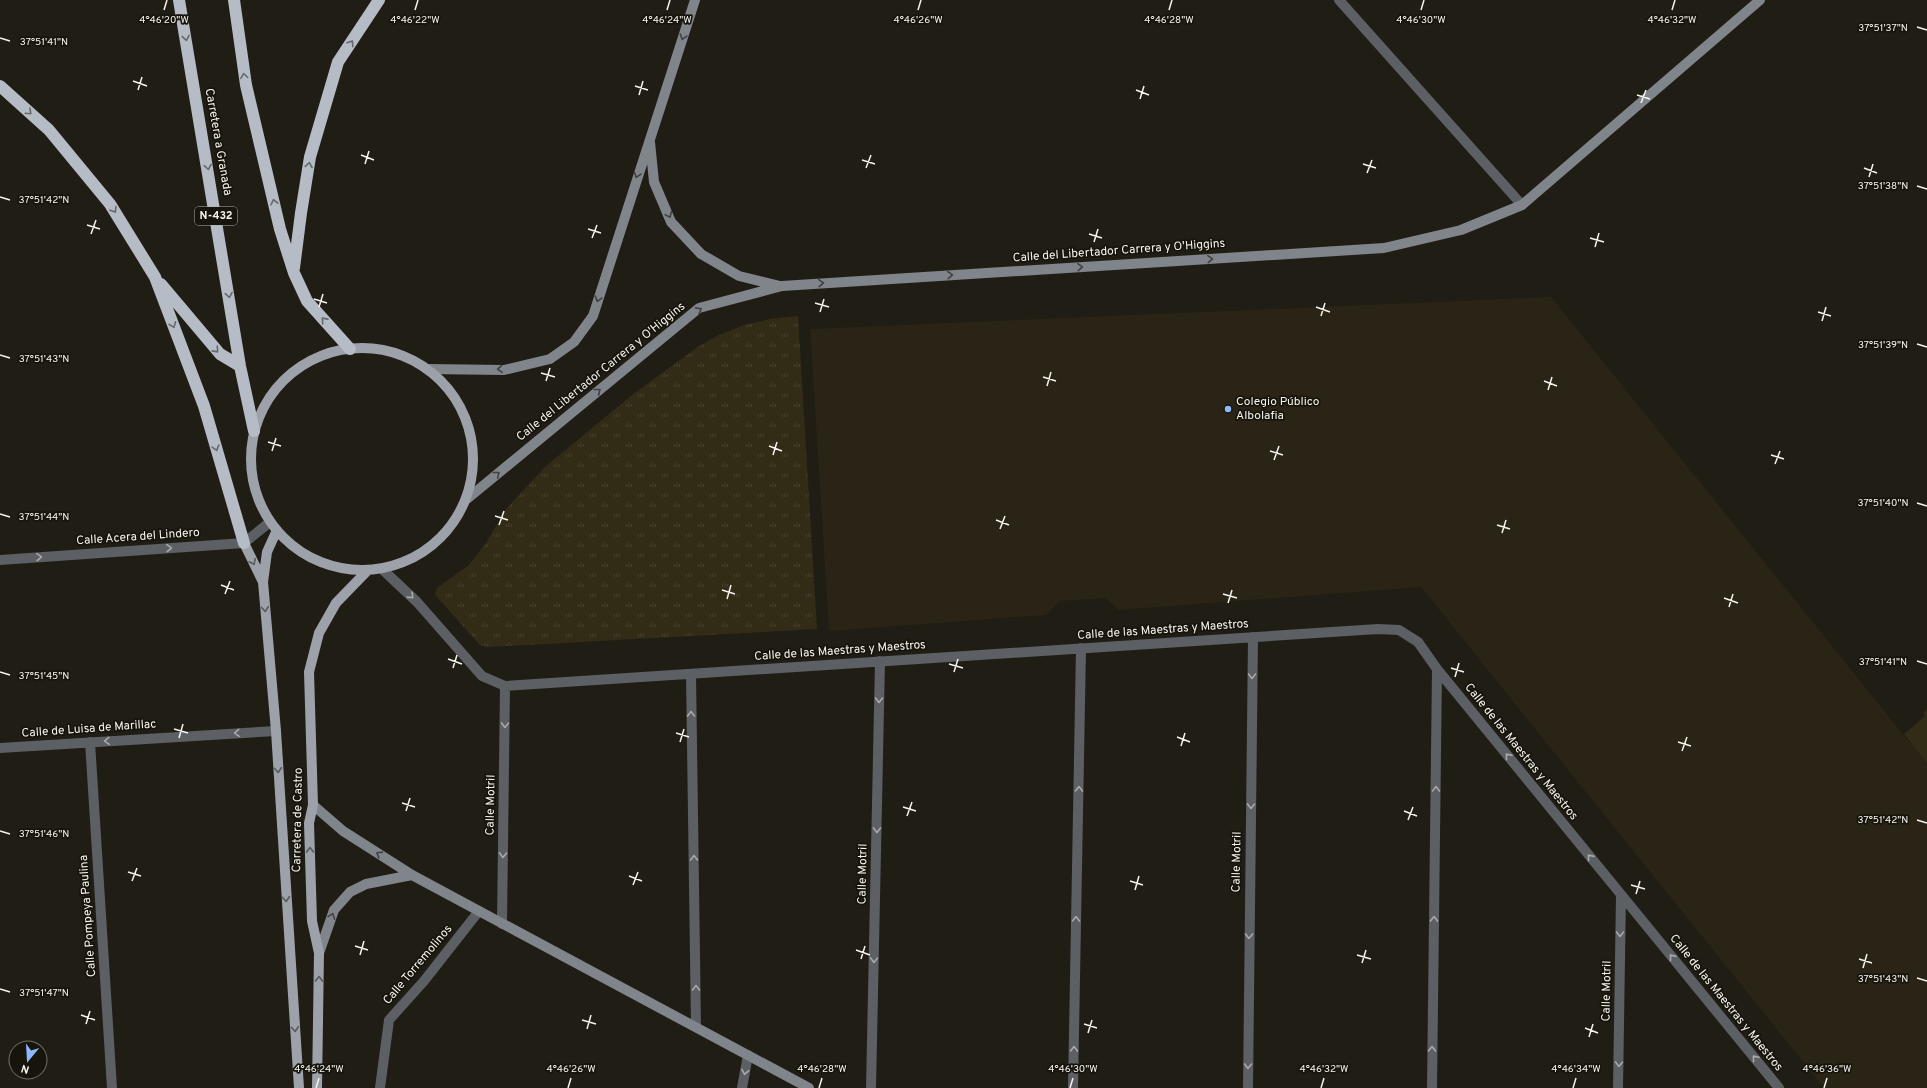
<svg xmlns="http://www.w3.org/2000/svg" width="1927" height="1088" font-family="Overpass,sans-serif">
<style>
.built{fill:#292415}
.grass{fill:#322b16}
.park{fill:url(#park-tufts)}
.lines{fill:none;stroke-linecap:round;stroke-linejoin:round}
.street{stroke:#5c5f63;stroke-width:10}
.secondary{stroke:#80848b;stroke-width:10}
.primary{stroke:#9ca1aa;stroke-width:10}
.highway{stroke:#b5bcc6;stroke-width:12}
.oneway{stroke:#41413f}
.oneway2{stroke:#666869}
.oneway3{stroke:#a8a9a8}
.oneway4{stroke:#5a5a5b}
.ticks{fill:none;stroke:#f5f3ed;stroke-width:1.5}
.poi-dot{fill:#8eb8fd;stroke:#17140c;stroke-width:1.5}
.labels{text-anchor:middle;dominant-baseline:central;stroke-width:3.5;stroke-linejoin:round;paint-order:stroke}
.shield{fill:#17140c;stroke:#b2b0aa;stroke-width:1}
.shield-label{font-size:11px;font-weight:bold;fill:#f5f3ed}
.street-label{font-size:12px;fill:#f5f3ed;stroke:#17140c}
.poi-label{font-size:12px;fill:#f5f3ed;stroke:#17140c;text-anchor:start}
.ticks-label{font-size:10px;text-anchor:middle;fill:#f5f3ed;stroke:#17140c;stroke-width:3.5;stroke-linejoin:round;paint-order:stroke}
</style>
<defs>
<pattern id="park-tufts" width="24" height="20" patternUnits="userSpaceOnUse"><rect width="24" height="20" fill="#322b16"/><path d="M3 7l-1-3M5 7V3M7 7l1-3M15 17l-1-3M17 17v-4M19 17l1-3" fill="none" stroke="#46402d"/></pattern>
</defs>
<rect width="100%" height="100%" fill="#201d14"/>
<path class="built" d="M1551 297 1927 764V1088H1824L1421 587 1119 610 1105 598 1060 601 1046 615 829 631 810 329Z"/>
<path class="grass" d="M1927 709V764L1904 734 1925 716 1923 713Z"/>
<path class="park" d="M798 316 817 629 488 647 480 645 437 597 435 594 437 588 469 565 486 543 506 509 545 467 632 395 699 346 719 335 744 325 770 319Z"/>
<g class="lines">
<path class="street" d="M1339 0 1522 205
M0 560 244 543 270 522
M382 569 417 602 482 676 505 686 1378 629 1399 630 1418 642 1437 669 1779 1088
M691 674 696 1027
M90 742 112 1088
M0 748 276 731
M502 924 505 686
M380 1088 389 1020 424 981 479 911
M742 1088 748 1055
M871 1088 880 661
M1073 1088 1081 648
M1248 1088 1253 637
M1432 1088 1437 669
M1618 1088 1621 895"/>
<path class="secondary" d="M650 142 654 182 671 222 701 254 739 276 780 286
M427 369 504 370 550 359 574 342 593 316 695 0
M467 499 699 308 782 286 1384 248 1461 230 1522 205 1760 0
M313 805 343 831 412 875 809 1088
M319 953 334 910 350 892 366 884 412 875"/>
<path class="primary" d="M251 459a111 111 0 1 1 222 0a111 111 0 1 1-222 0Z
M277 530 267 552 263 582 276 731 299 1088
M244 543 263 582
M317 1088 319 953 312 921 309 823 313 805 309 672 319 633 336 603 368 570"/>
<path class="highway" d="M179 0 240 366 254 431
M234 0 246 85 280 229 294 273 307 301 350 349
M0 86 49 130 110 204 155 277 204 406 244 543
M294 268 301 213 310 157 338 62 379 0
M161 284 220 354 240 366"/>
</g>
<defs><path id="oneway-chevron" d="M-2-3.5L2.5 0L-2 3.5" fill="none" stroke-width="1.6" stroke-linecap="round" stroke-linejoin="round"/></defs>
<g class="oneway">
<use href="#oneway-chevron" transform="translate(683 37) rotate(108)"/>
<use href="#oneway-chevron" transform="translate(637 175) rotate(108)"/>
<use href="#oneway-chevron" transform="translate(669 215) rotate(66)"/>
<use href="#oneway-chevron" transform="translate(1210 259) rotate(-4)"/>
<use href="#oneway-chevron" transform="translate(1080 267) rotate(-4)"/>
<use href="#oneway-chevron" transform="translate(950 275) rotate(-4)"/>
<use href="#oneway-chevron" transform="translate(821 283) rotate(-4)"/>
<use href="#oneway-chevron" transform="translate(598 299) rotate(108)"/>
<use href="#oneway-chevron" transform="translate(699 310) rotate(-29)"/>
<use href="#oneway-chevron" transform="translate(500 369) rotate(177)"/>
<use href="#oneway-chevron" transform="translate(598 391) rotate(-39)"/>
<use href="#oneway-chevron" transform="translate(497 474) rotate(-39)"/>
<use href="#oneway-chevron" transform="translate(379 854) rotate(-148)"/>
<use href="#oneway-chevron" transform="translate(332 916) rotate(-69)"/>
</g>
<g class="oneway2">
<use href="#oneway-chevron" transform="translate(186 38) rotate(80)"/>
<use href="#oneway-chevron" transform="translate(351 43) rotate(-57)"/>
<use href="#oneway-chevron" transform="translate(244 76) rotate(-98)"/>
<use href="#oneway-chevron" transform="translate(29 112) rotate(43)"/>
<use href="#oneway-chevron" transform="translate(309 165) rotate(-80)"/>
<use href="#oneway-chevron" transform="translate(208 167) rotate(81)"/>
<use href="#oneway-chevron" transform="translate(274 202) rotate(-103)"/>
<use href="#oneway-chevron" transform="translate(114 210) rotate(58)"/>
<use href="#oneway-chevron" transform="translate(229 295) rotate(81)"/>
<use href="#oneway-chevron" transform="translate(324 320) rotate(-132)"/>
<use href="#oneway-chevron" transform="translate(173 325) rotate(69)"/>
<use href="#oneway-chevron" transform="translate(216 350) rotate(48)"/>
<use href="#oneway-chevron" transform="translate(216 448) rotate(74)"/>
</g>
<g class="oneway3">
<use href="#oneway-chevron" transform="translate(169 548) rotate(-4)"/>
<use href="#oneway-chevron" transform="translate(39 557) rotate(-4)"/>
<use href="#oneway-chevron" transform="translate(411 596) rotate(44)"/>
<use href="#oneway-chevron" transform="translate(1252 676) rotate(91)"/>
<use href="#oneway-chevron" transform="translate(879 700) rotate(91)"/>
<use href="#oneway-chevron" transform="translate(691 714) rotate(-91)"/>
<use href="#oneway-chevron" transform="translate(505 725) rotate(91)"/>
<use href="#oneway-chevron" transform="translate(237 733) rotate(176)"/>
<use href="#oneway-chevron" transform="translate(107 741) rotate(176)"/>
<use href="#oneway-chevron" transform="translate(1508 756) rotate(-129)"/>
<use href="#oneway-chevron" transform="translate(1079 789) rotate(-89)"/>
<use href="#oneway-chevron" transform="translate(1436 789) rotate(-89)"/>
<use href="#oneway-chevron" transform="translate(1251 806) rotate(91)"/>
<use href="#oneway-chevron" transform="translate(877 830) rotate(91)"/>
<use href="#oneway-chevron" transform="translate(503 855) rotate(91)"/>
<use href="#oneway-chevron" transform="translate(1590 857) rotate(-129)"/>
<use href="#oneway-chevron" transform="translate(694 858) rotate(-91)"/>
<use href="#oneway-chevron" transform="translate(1076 919) rotate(-89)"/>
<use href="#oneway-chevron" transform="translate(1434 919) rotate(-89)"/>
<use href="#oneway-chevron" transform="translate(1620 934) rotate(91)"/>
<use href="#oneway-chevron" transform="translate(1249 936) rotate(91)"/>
<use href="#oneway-chevron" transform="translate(1672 957) rotate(-129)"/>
<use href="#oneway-chevron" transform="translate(874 960) rotate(91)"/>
<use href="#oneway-chevron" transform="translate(696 988) rotate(-91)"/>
<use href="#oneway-chevron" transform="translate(1074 1049) rotate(-89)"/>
<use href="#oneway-chevron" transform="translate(1432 1049) rotate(-89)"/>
<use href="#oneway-chevron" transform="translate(1755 1058) rotate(-129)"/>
<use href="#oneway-chevron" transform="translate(1619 1064) rotate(91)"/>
<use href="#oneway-chevron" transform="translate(1248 1066) rotate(91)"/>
<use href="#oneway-chevron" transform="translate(745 1072) rotate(100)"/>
</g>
<g class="oneway4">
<use href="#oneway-chevron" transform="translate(253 562) rotate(64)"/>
<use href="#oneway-chevron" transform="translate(265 609) rotate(85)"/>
<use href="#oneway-chevron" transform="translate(278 770) rotate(86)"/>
<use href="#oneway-chevron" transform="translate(310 850) rotate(-91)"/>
<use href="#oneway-chevron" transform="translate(286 899) rotate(86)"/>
<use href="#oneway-chevron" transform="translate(319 979) rotate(-89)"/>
<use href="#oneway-chevron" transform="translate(295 1029) rotate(86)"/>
</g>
<path class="ticks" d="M164 10 167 0M415 10 418 0M667 10 670 0M918 10 921 0M1169 10 1172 0M1421 10 1424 0M1672 10 1675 0M1917 27 1927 30M0 38 10 41M133 81 147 86M635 86 648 90M138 90 142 77M1136 90 1149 95M639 95 643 81M1637 95 1650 99M1140 99 1144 86M1641 103 1646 90M361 155 374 160M862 160 875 164M365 164 369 151M1363 164 1376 168M866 168 871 155M1864 168 1877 173M1367 173 1372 160M1869 177 1873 164M1917 186 1927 189M0 197 10 200M87 225 100 229M588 229 601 233M91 234 96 220M1089 234 1102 238M592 238 597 225M1590 238 1604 242M1094 242 1098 229M1595 247 1599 233M314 299 327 303M815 303 829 307M319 307 323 294M1316 307 1330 312M820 312 824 299M1818 312 1831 316M1321 316 1325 303M1822 321 1826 307M1917 344 1927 347M0 355 10 358M541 373 555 377M1043 377 1056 381M546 381 550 368M1544 381 1557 386M1047 386 1051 372M1548 390 1552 377M268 442 281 446M769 446 782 451M272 451 276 438M1270 451 1283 455M773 455 777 442M1771 455 1784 459M1274 460 1279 446M1775 464 1780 451M1917 503 1927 506M0 514 10 517M495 516 508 520M996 520 1009 525M499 525 504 511M1497 525 1510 529M1000 529 1005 516M1502 533 1506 520M221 585 234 590M722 590 735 594M225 594 230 581M1223 594 1237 598M1724 598 1738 603M727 599 731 585M1228 603 1232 590M1729 607 1733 594M448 659 462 664M1917 661 1927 664M949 664 963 668M453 668 457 655M1451 668 1464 672M0 672 10 675M954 672 958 659M1455 677 1459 663M174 729 188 733M676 733 689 737M1177 737 1190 742M179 738 183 724M680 742 684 729M1678 742 1691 746M1181 746 1185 733M1682 751 1687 737M402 803 415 807M903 807 916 811M406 811 410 798M1404 811 1417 816M907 816 912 802M1408 820 1413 807M1917 820 1927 823M0 831 10 834M128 872 141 876M629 876 642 881M132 881 137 868M1130 881 1143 885M633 885 638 872M1631 885 1645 889M1135 890 1139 876M1636 894 1640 881M355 946 368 950M856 950 870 955M360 955 364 941M1357 955 1371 959M861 959 865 946M1859 959 1872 963M1362 963 1366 950M1863 968 1867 954M1917 978 1927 981M0 989 10 992M81 1015 95 1020M582 1020 596 1024M86 1024 90 1011M1084 1024 1097 1028M1585 1028 1598 1033M587 1029 591 1015M1088 1033 1092 1020M1589 1037 1593 1024M316 1088 319 1078M568 1088 571 1078M819 1088 822 1078M1070 1088 1073 1078M1321 1088 1324 1078M1573 1088 1576 1078M1824 1088 1827 1078"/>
<circle class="poi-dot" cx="1228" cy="409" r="4"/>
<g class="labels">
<rect class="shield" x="195" y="207" width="42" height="18" rx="3"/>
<g class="shield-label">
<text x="216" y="216">N-432</text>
</g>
<g class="street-label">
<text transform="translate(218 142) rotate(80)">Carretera a Granada</text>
<text transform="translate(1119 251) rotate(-4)">Calle del Libertador Carrera y O'Higgins</text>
<text transform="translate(601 372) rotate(-39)">Calle del Libertador Carrera y O'Higgins</text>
<text transform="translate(138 537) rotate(-4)">Calle Acera del Lindero</text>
<text transform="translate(1163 630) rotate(-4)">Calle de las Maestras y Maestros</text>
<text transform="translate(840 651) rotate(-4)">Calle de las Maestras y Maestros</text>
<text transform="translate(89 729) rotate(-4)">Calle de Luisa de Marillac</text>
<text transform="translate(1521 752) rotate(51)">Calle de las Maestras y Maestros</text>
<text transform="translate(491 805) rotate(-89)">Calle Motril</text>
<text transform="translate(298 820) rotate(-89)">Carretera de Castro</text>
<text transform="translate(1237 862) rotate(-89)">Calle Motril</text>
<text transform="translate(863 874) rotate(-89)">Calle Motril</text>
<text transform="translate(88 916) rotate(-94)">Calle Pompeya Paulina</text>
<text transform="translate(418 965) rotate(-50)">Calle Torremolinos</text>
<text transform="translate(1607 991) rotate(-89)">Calle Motril</text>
<text transform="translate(1726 1003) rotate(51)">Calle de las Maestras y Maestros</text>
</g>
<g class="poi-label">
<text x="1236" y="402">Colegio Público<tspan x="1236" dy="14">Albolafia</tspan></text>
</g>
</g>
<g class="ticks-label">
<text x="164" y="23">4°46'20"W</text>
<text x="415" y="23">4°46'22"W</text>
<text x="667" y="23">4°46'24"W</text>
<text x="918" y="23">4°46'26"W</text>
<text x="1169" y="23">4°46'28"W</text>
<text x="1421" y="23">4°46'30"W</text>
<text x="1672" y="23">4°46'32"W</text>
<text x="1883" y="31">37°51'37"N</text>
<text x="44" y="45">37°51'41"N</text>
<text x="1883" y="189">37°51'38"N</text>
<text x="44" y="203">37°51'42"N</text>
<text x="1883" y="348">37°51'39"N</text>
<text x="44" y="362">37°51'43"N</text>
<text x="1883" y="506">37°51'40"N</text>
<text x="44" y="520">37°51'44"N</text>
<text x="1883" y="665">37°51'41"N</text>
<text x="44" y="679">37°51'45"N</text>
<text x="1883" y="823">37°51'42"N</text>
<text x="44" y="837">37°51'46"N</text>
<text x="1883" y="982">37°51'43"N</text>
<text x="44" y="996">37°51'47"N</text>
<text x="319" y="1072">4°46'24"W</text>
<text x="571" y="1072">4°46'26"W</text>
<text x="822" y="1072">4°46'28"W</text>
<text x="1073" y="1072">4°46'30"W</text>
<text x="1324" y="1072">4°46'32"W</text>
<text x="1576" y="1072">4°46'34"W</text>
<text x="1827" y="1072">4°46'36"W</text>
</g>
<g transform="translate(28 1060) rotate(198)"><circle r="19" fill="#17140c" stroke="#706d66"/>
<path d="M0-3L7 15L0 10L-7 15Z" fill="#8eb8fd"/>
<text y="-6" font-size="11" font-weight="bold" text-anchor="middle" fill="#f5f3ed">N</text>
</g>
</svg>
